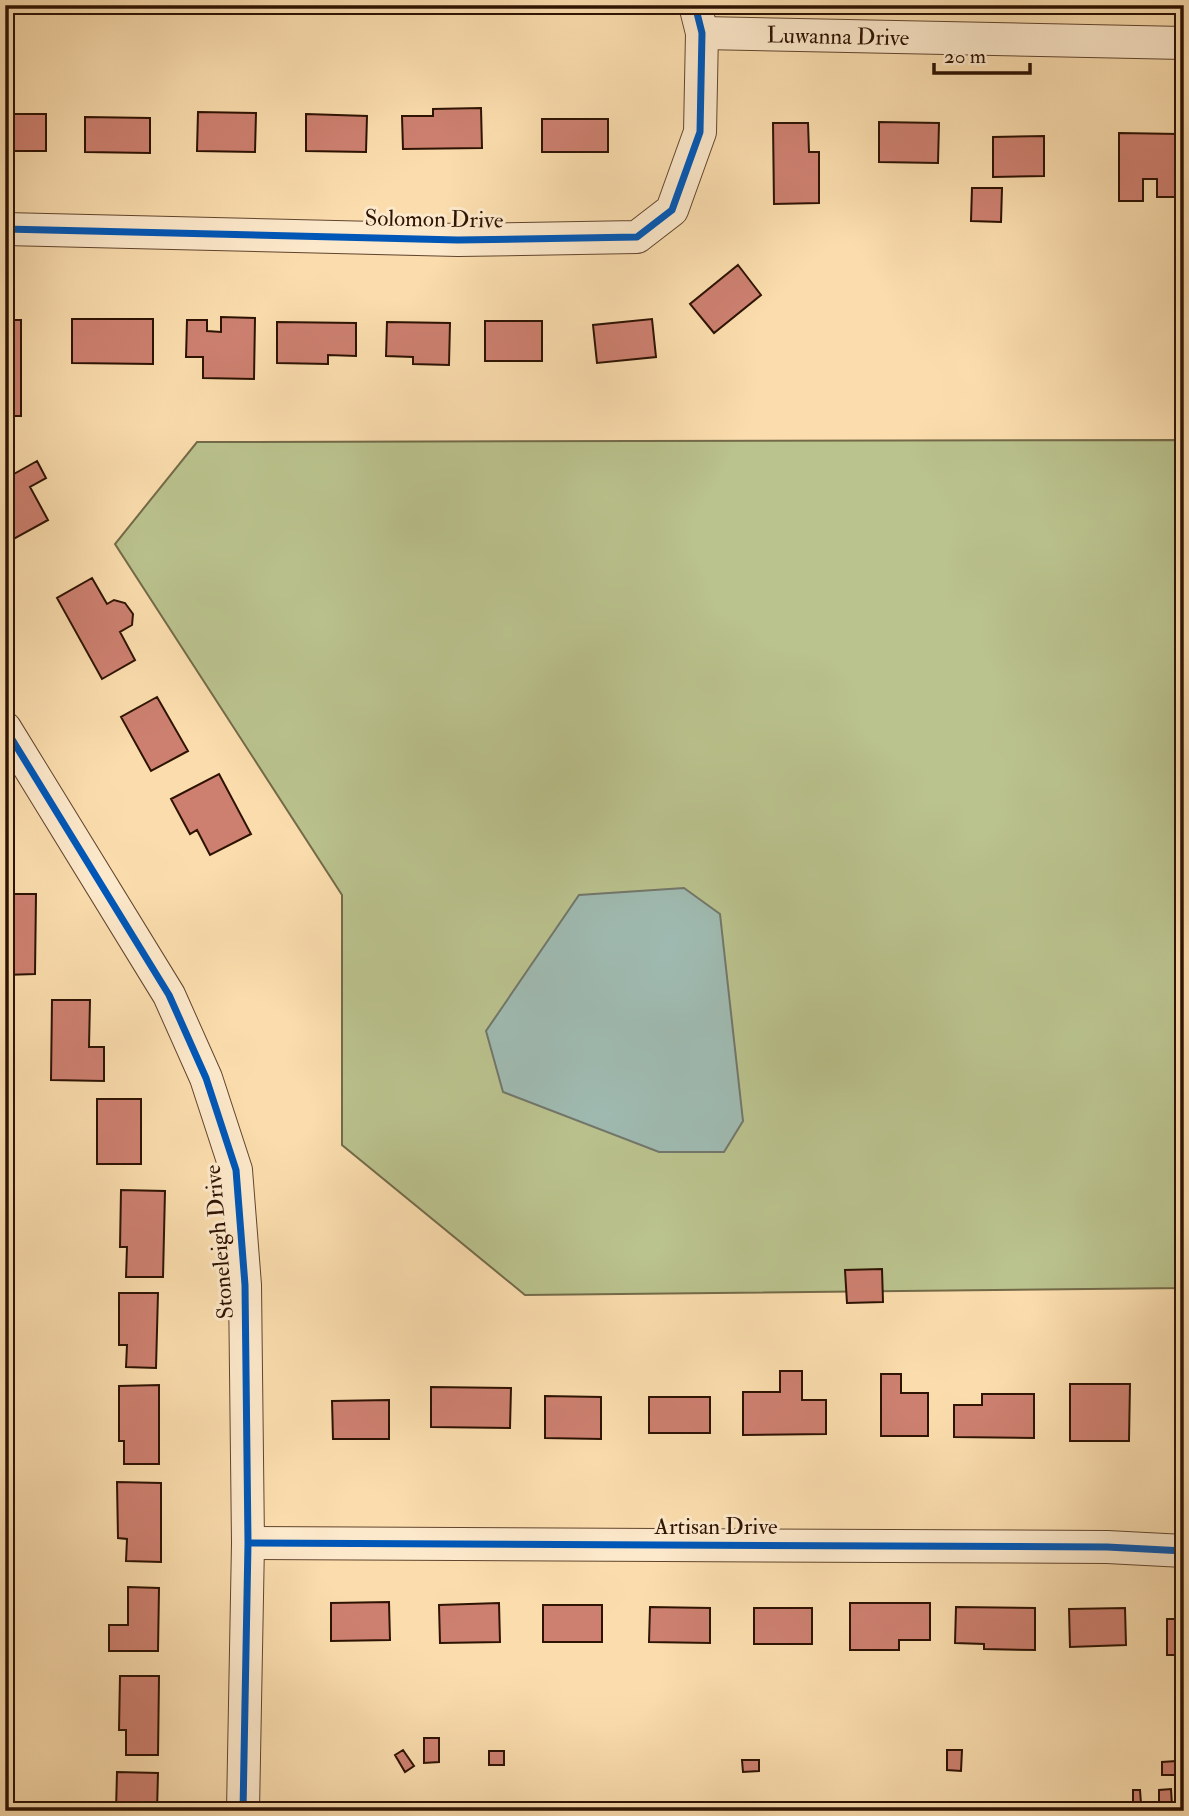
<svg xmlns="http://www.w3.org/2000/svg" width="1189" height="1816" font-family="'IM FELL Double Pica',serif">
<style>
.green{fill:#bac28d;stroke:#746a48;stroke-width:2}
.water{fill:#9fbab1;stroke:#72776b;stroke-width:2}
.building{fill:#cd8070;stroke:#2e1303;stroke-width:2}
.lines{fill:none;stroke-linecap:round;stroke-linejoin:round}
.minor-casing{stroke:#61452e;stroke-width:34}
.minor{stroke:#fce8ca;stroke-width:32}
.cycleway-casing{stroke:#fce8ca;stroke-width:11}
.cycleway{stroke:#0057b8;stroke-width:7}
.labels{text-anchor:middle;dominant-baseline:central;stroke-width:6;stroke-linejoin:round;paint-order:stroke}
.street-label{font-size:23px;fill:#2e1303;stroke:#fce8ca}
</style>
<rect width="100%" height="100%" fill="#fadcad"/>
<filter id="stains"><feTurbulence type="fractalNoise" baseFrequency=".00286" numOctaves="4"/><feColorMatrix values="0 0 0 0 .2 0 0 0 0 .09 0 0 0 0 .02 0 0 0 .5 -.17"/></filter>
<radialGradient id="worn" r=".72"><stop offset=".6" stop-color="#630" stop-opacity="0"/><stop offset="1" stop-color="#630" stop-opacity=".3"/></radialGradient>
<path class="green" d="M1184 440V1288L525 1295 342 1145V895L115 544 197 442Z"/>
<path class="water" d="M684 888 720 914 743 1121 724 1152H659L503 1092 486 1031 579 895Z"/>
<path class="building" d="M481 108 482 148 403 149 402 116H433V109Z
M198 112 256 113 255 152 197 151Z
M5 114H46V151H5Z
M306 114 367 116 366 152 306 151Z
M85 117 150 118V153L85 152Z
M542 119H608V152H542Z
M879 122 939 123 938 163 879 162Z
M773 123H808L809 152H819V203L774 204Z
M1119 133 1178 134V142H1184V177H1181V197H1157V179H1143V201H1119Z
M1044 136V176L993 177V137Z
M972 188H1002L1001 222 971 221Z
M738 265 761 295 714 333 690 304Z
M221 317 255 318 254 379 203 378V357H186L187 320H207V331L221 332Z
M72 319H153V364L72 363Z
M652 319 656 357 597 363 593 325Z
M5 320H21V416H5Z
M485 321H542V361H485Z
M277 322 356 323V356L328 355V364L277 363Z
M387 322 450 323 449 365 413 364V357L386 356Z
M37 461 46 478 30 487 48 520 10 541 5 532V479Z
M92 578 107 604 114 600 125 603 133 614 132 625 120 632 135 660 102 679 57 598Z
M157 697 188 751 151 771 121 717Z
M219 774 251 834 210 855 197 830 190 834 171 799Z
M5 894H36L35 974 5 975Z
M52 1000H90L89 1047H104V1081L51 1080Z
M97 1099H141V1164H97Z
M121 1190 165 1191 163 1277H126L127 1247H120Z
M882 1269 883 1302 847 1303 845 1270Z
M119 1293H158L156 1368 126 1367 127 1345H119Z
M780 1371H802V1400H826V1434L743 1435V1392H780Z
M881 1374H901V1393H928V1436H881Z
M1070 1384H1130L1129 1441H1070Z
M159 1385V1464H124V1441H119V1386Z
M431 1387 511 1388 510 1428 431 1427Z
M982 1394H1034V1438L954 1437V1405H982Z
M545 1396 601 1397V1439L545 1438Z
M649 1397H710V1433H649Z
M389 1400V1439H333L332 1401Z
M1175 1403H1184V1439H1175Z
M117 1482 161 1483V1562L126 1561 127 1539 118 1538Z
M128 1587 159 1588 158 1651H109V1625H128Z
M389 1602 390 1640 331 1641V1603Z
M499 1603 500 1642 440 1643 439 1605Z
M850 1603H930V1640H899V1650H850Z
M543 1605H602V1642H543Z
M650 1607 710 1608V1643L649 1642Z
M956 1607 1035 1608V1650L984 1649V1644L955 1643Z
M754 1608H812V1644H754Z
M1125 1608 1126 1645 1070 1647 1069 1609Z
M1167 1619H1184V1655H1167Z
M120 1676H159L158 1755H126V1730H119Z
M424 1738H439V1762L424 1763Z
M403 1750 414 1766 405 1772 395 1755Z
M947 1750H962L961 1771 947 1770Z
M489 1751H504V1765H489Z
M742 1760H759V1771L743 1772Z
M1176 1761V1775H1162V1762Z
M117 1772 158 1773 157 1811H116Z
M1171 1789 1172 1806H1159V1790Z
M1133 1790H1140L1141 1804H1133Z"/>
<g class="lines">
<defs>
<g id="minor">
<path id="s1" d="M702 33 1184 43"/>
<path d="M5 229 458 240 637 237 672 210 700 132 702 33 695 5"/>
<path d="M5 728 169 995 206 1078 236 1170 245 1285 248 1543 243 1811"/>
<path d="M248 1543 1107 1547 1184 1551"/>
</g>
</defs>
<use href="#minor" class="minor-casing"/>
<use href="#minor" class="minor"/>
<defs>
<path id="cycleway" d="M5 229 458 240 637 237 672 210 700 132 702 33 695 5
M5 728 169 995 206 1078 236 1170 245 1285 248 1543 243 1811
M248 1543 1107 1547 1184 1551"/>
</defs>
<use href="#cycleway" class="cycleway-casing"/>
<use href="#cycleway" class="cycleway"/>
</g>
<g class="labels">
<g class="street-label">
<text stroke="none"><textPath href="#s1" startOffset="136">Luwanna Drive</textPath></text>
<text transform="translate(434 219) rotate(1)">Solomon Drive</text>
<text transform="translate(219 1242) rotate(-95)">Stoneleigh Drive</text>
<text x="716" y="1526">Artisan Drive</text>
</g>
</g>
<rect width="1189" height="1816" fill="none" stroke="#fadcad" stroke-width="28"/>
<rect x="7" y="7" width="1175" height="1802" fill="none" stroke="#2e1303" stroke-width="3.5"/>
<rect x="14" y="14" width="1161" height="1788" fill="none" stroke="#2e1303" stroke-width="2"/>
<path d="M934 63v10h96v-10" fill="none" stroke="#2e1303" stroke-width="3.5"/>
<text x="944" y="63" font-size="21" fill="#2e1303" stroke="#fce8ca" stroke-width="5" paint-order="stroke">20 m</text>
<rect width="100%" height="100%" filter="url(#stains)"/>
<rect width="100%" height="100%" fill="url(#worn)"/>
</svg>
